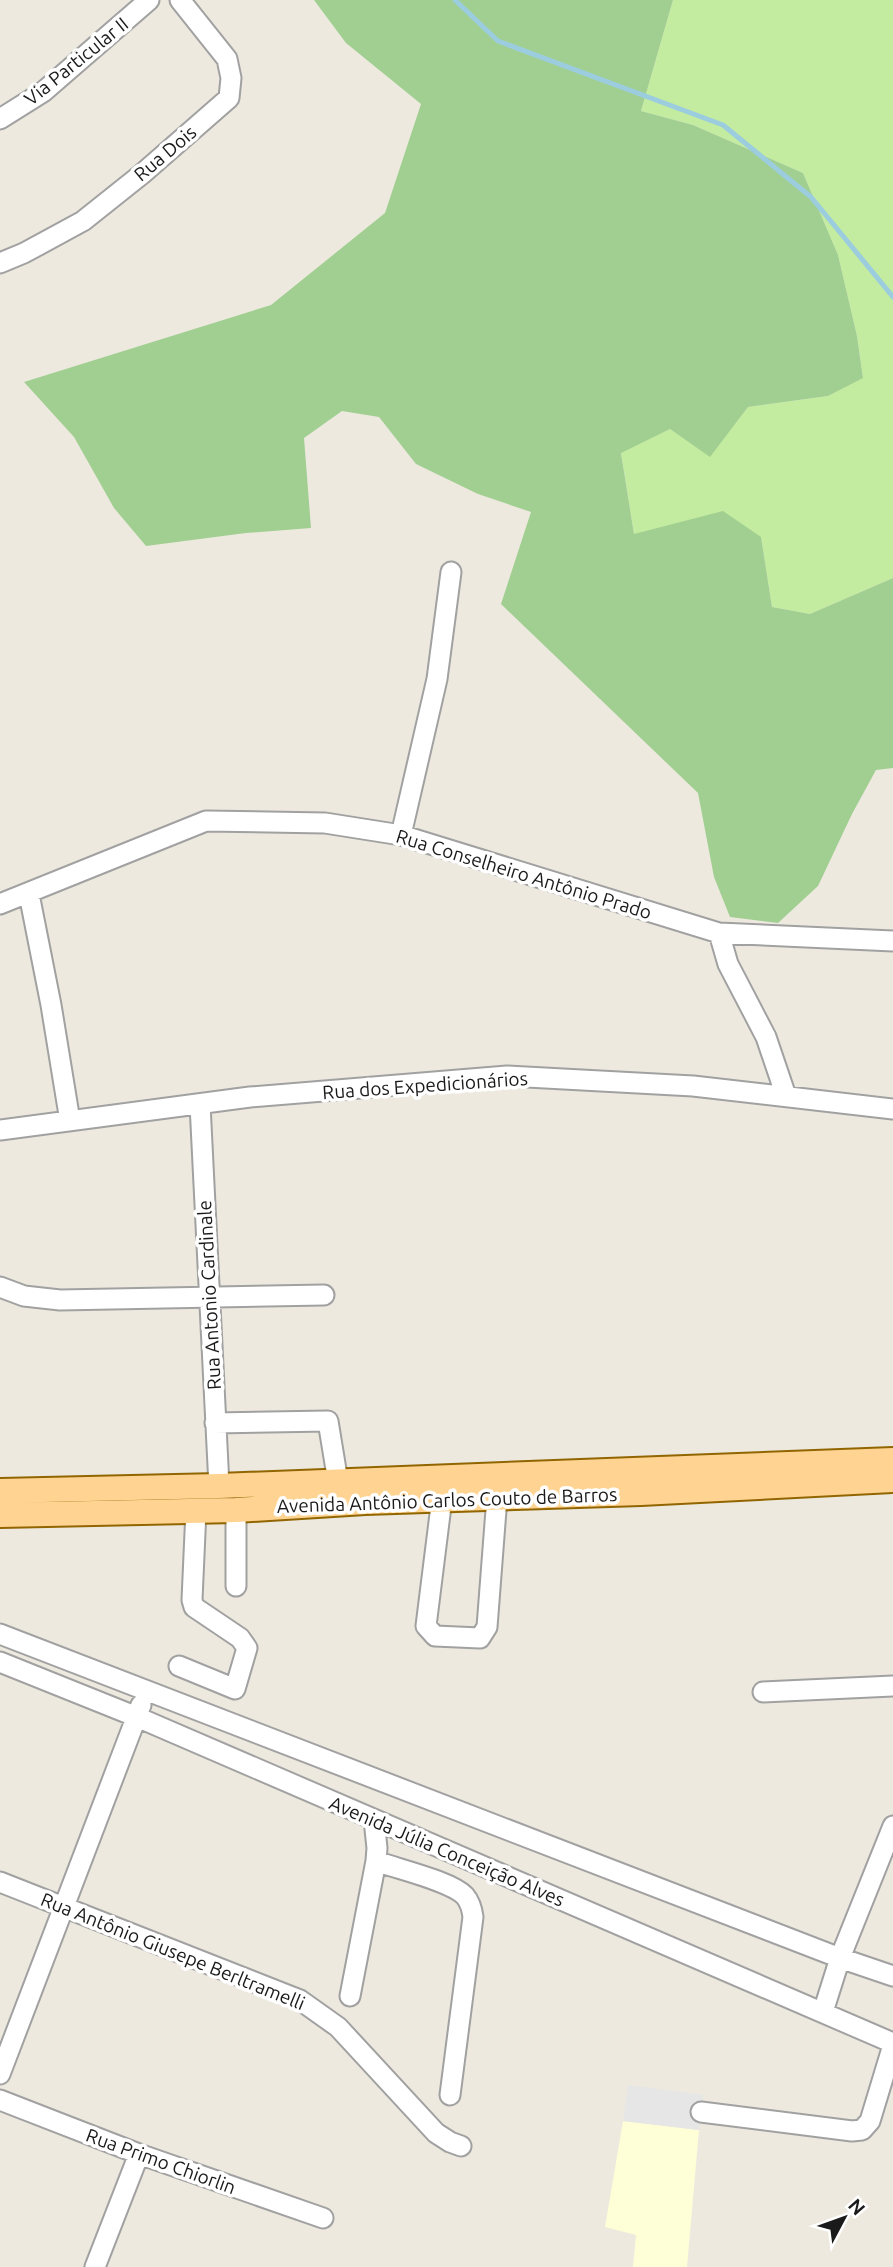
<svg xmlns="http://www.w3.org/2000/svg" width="893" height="2267" font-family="Ubuntu,sans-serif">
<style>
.education{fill:#feffd6}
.grass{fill:#c3eca0}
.forest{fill:#a1cf91}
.parking{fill:#e6e6e6}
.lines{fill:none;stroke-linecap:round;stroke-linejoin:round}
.stream{stroke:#9ccdde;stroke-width:5}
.minor-casing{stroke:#a1a1a1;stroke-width:23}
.major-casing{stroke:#916600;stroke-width:28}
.minor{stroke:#fff;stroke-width:19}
.major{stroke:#ffd492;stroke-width:24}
.labels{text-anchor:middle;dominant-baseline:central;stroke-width:7;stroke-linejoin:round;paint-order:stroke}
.street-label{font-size:19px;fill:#1a1a1a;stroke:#fff}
</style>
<rect width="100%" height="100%" fill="#ede9df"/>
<path class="education" d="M623 2121 699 2130 687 2267H633L636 2235 605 2227Z"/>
<path class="grass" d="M673 0H893V578L810 614 772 607 761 537 634 534 621 452 670 429 710 456 748 407 828 396 863 377 857 336 838 255 803 173 693 125 641 111Z"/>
<path class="forest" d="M314 0H673L641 111 693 125 803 173 838 255 857 336 863 378 828 396 748 407 710 457 670 429 621 453 634 534 723 511 761 537 772 607 810 614 893 578V768L876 770 852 814 818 886 778 923 730 917 714 877 698 793 501 604 531 512 478 494 416 464 379 417 342 411 304 438 311 528 246 533 146 546 114 508 74 437 24 382 271 305 385 213 421 104 346 43Z"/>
<path class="parking" d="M628 2085 703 2095 699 2130 623 2121Z"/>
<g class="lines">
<path class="stream" d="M455 0 498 41 723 125 811 197 893 297"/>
<defs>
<path id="minor" d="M0 119 43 92 149 0
M0 263 24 253 83 221 142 174 229 98 231 78 227 59 180 0
M401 835 437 679 451 572
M29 894 51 1005 70 1121
M0 904 206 821 325 823 401 835 719 933 893 941
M719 933 728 964 766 1037 786 1096
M200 1104 219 1486
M0 1130 250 1097 507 1076 693 1086 893 1109
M0 1287 24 1296 60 1300 324 1295
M215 1423 328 1421 338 1482
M442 1498 426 1626 435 1636 480 1638 487 1627 497 1497
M236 1510V1586
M0 1634 840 1958 893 1976
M0 1662 137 1717 893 2043
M179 1666 235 1689 247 1648 240 1638 194 1607 192 1600 196 1510
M763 1692 893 1686
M376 1861C397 1869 451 1881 465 1896 470 1902 472 1909 473 1917L450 2095
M0 1882 300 2000 338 2027 436 2133 450 2142 461 2146
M350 1996 376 1861 377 1848 374 1820
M823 2012 840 1958 893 1826
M0 2074 141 1705
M0 2100 139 2154 323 2218
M701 2112 852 2131 862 2130 870 2121 893 2045
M95 2267 139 2154"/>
<path id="major" d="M0 1491 219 1486 893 1460
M0 1515 236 1510 365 1502 641 1493 893 1480"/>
</defs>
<use href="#minor" class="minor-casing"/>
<use href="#major" class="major-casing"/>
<use href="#minor" class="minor"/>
<use href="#major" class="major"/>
</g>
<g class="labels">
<g class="street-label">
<text transform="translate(76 61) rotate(-39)">Via Particular II</text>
<text transform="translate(165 153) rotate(-40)">Rua Dois</text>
<text transform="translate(524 874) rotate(17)">Rua Conselheiro Antônio Prado</text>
<text transform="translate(425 1085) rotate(-4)">Rua dos Expedicionários</text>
<text transform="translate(209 1295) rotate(-93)">Rua Antonio Cardinale</text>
<text transform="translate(447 1500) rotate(-2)">Avenida Antônio Carlos Couto de Barros</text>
<text transform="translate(447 1851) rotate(23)">Avenida Júlia Conceição Alves</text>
<text transform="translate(173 1951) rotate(22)">Rua Antônio Giusepe Berltramelli</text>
<text transform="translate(161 2161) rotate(20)">Rua Primo Chiorlin</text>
</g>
</g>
<g transform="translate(844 2218) rotate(49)" stroke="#ffffff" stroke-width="5" paint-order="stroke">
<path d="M0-5L12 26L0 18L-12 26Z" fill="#1a1a1a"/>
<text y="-10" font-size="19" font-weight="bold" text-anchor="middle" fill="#1a1a1a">N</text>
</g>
</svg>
